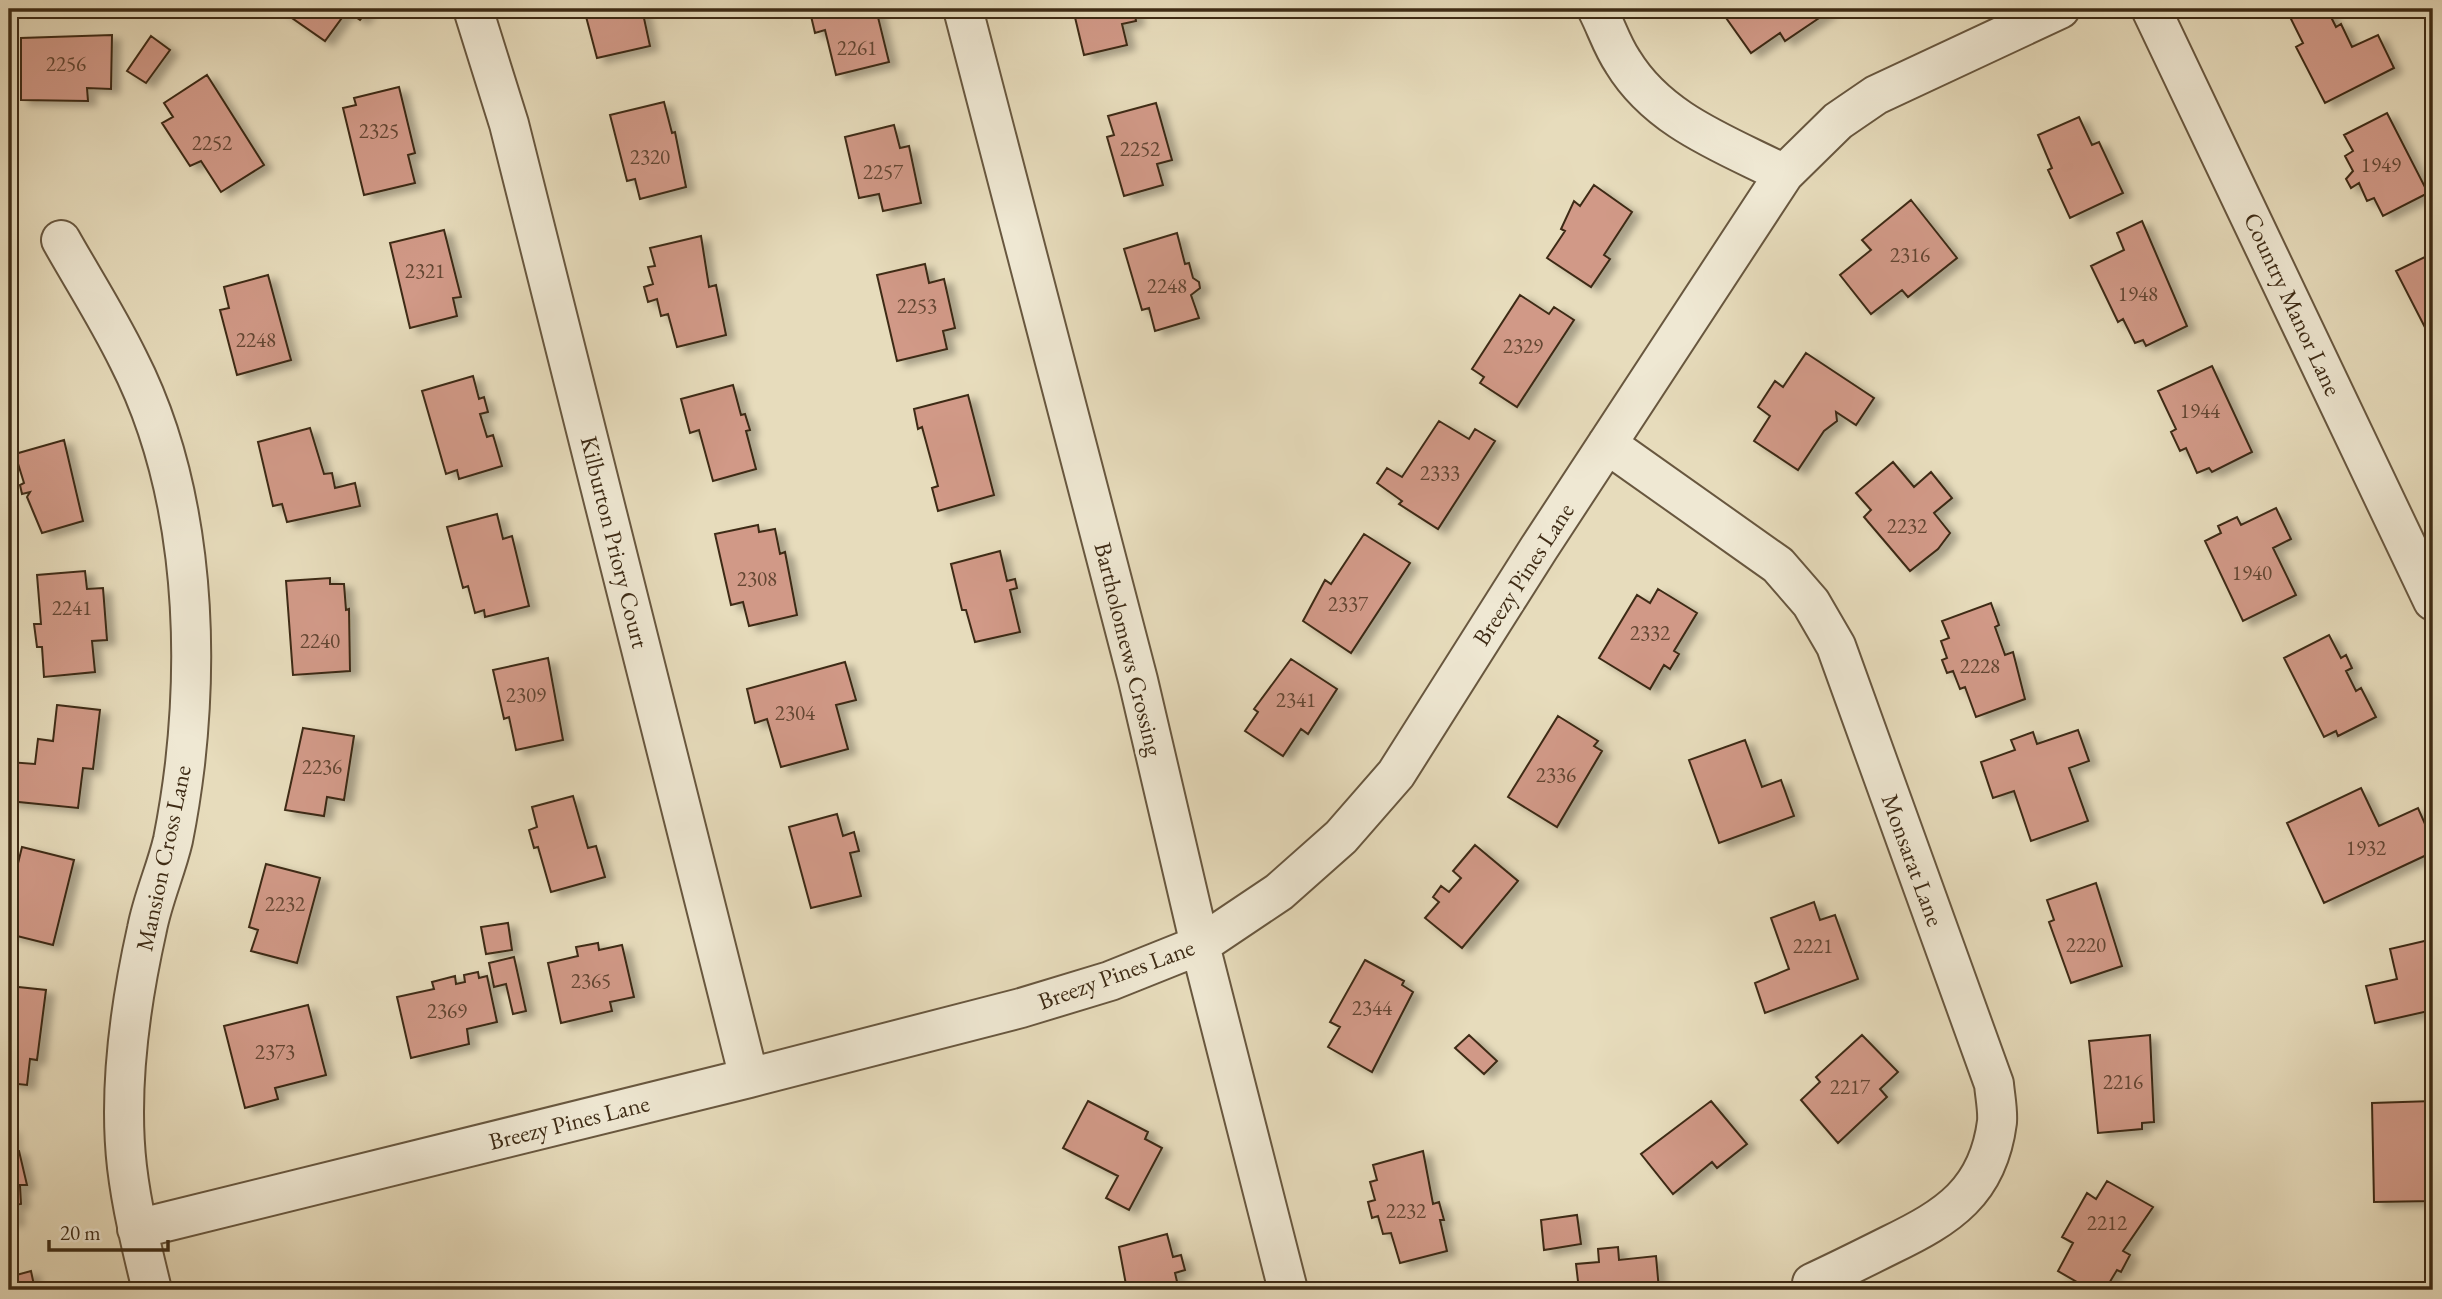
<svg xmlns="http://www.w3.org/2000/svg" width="2442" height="1299" font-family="'EB Garamond',serif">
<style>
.building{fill:#d19987;stroke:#3e2b15;stroke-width:2;filter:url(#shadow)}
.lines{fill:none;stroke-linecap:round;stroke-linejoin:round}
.minor-casing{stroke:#68573f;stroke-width:42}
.minor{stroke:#efe8d3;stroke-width:38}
.labels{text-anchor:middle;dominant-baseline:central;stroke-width:7;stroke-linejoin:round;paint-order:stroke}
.number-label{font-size:21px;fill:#634632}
.street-label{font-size:24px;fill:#3e2b15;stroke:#efe8d3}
</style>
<defs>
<filter id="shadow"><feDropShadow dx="8" dy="4.5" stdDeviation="3.5" flood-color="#0004"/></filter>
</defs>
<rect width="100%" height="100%" fill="#e7dcbc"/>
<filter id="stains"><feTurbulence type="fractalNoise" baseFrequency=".00286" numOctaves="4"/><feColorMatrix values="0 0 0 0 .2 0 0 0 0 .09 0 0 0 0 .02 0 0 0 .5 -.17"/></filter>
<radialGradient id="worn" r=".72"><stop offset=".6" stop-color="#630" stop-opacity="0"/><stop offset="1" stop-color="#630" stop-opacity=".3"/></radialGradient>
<path class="building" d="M279 9H369L360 20 347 11 325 41Z
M584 9H642L650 46 597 58Z
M820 9H876L889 62 836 75 825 30 815 33 811 16 821 14Z
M1073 9H1134L1136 21 1122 24 1127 45 1084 55Z
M1734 9H1826L1828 12 1785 41 1780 33 1751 53 1724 15Z
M2291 9H2327L2336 27 2341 24 2352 47 2378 35 2394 68 2325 103 2296 47 2303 43 2287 11Z
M112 35 111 89 87 88 88 101 21 100V38Z
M151 36 170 50 146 83 127 71Z
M207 75 264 165 221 192 201 161 190 166 162 123 173 117 164 103Z
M399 87 415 153 408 155 415 183 364 195 343 108 356 105 354 98Z
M664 102 672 133 675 132 686 187 640 199 635 179 627 181 610 115Z
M1156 103 1172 160 1157 164 1163 185 1124 196 1107 137 1114 135 1108 116Z
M2387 113 2428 193 2383 216 2374 198 2367 201 2359 183 2351 188 2346 179 2353 171 2345 156 2353 151 2344 135Z
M2079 117 2092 145 2099 142 2123 193 2070 218 2048 170 2052 168 2038 135Z
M894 125 900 148 909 146 921 203 883 211 879 194 859 198 845 137Z
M1594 185 1632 212 1604 255 1610 259 1591 287 1547 258 1565 231 1561 229 1574 201 1580 206Z
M1911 200 1957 258 1908 297 1902 290 1871 314 1840 275 1871 250 1862 240Z
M2142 221 2187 326 2146 346 2143 340 2135 343 2123 319 2118 322 2091 266 2124 250 2117 233Z
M444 230 461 297 453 298 457 316 410 328 390 243Z
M1177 233 1185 264 1189 263 1193 278 1199 282 1200 288 1191 295 1199 318 1155 331 1149 308 1142 310 1124 249Z
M701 236 709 287 716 285 726 335 677 347 668 314 661 316 657 299 648 302 644 287 653 284 648 267 655 266 650 248Z
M2433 253V343L2396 271Z
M925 264 929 283 944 279 955 328 943 331 947 349 897 361 877 275Z
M268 275 291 360 237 375 220 310 229 308 224 287Z
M1520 295 1549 314 1554 307 1574 320 1517 407 1480 383 1484 377 1472 369Z
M1806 353 1874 398 1856 425 1836 412 1837 421 1824 431 1798 470 1754 441 1770 416 1758 407 1775 381 1783 387Z
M2212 366 2252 452 2212 472 2209 468 2197 473 2186 448 2180 451 2171 432 2176 429 2158 391Z
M473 376 479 399 484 397 488 412 480 414 487 437 493 435 502 466 459 479 457 470 446 474 422 391Z
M733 385 741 415 745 414 750 430 746 431 756 469 713 481 699 430 690 433 681 399Z
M968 395 994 495 938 511 932 488 938 486 922 427 918 429 914 409Z
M1439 421 1469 439 1475 429 1495 441 1438 529 1399 504 1402 501 1377 483 1387 468 1402 477Z
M310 428 324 474 332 473 335 488 355 483 360 506 287 522 282 504 273 506 258 442Z
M64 440 83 521 42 533 27 497 30 492 22 494 20 485 24 483 15 454Z
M1893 462 1914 487 1931 472 1952 498 1934 513 1950 533 1938 549 1910 571 1864 517 1871 510 1856 493Z
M2276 508 2291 539 2273 548 2296 595 2243 621 2205 541 2221 533 2218 526 2237 517 2241 525Z
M497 514 503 539 512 536 529 606 485 617 484 610 475 613 468 586 463 588 447 527Z
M758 525 759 532 775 529 780 554 785 552 797 615 749 626 743 602 731 605 715 534Z
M1364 534 1410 563 1351 653 1303 621 1325 580 1331 584Z
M1000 551 1007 581 1015 579 1017 588 1010 590 1020 632 975 642 966 610H962L951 564Z
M85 571 87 589 103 588 107 640 92 641 95 672 44 677 42 647H37L34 624H41L37 575Z
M330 578V584H344L346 610 349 609 350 671 293 675 286 581Z
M1658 589 1697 613 1674 651 1679 654 1670 669 1664 665 1650 689 1599 658 1637 595 1650 603Z
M1991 603 1999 625 1995 627 2005 655 2013 652 2025 699 1976 717 1965 687 1960 689 1953 671 1947 673 1942 660 1947 658 1941 641 1949 638 1942 621Z
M2329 635 2341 658 2346 655 2352 668 2346 671 2356 691 2361 688 2376 717 2338 736 2336 731 2324 737 2284 658Z
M548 658 563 740 516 750 509 717 504 719 493 670Z
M1291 659 1337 689 1308 734 1301 729 1283 756 1245 731 1258 712 1254 709Z
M845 662 856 700 836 705 848 749 781 767 767 719 755 723 747 689Z
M57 705 100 710 93 769 83 768 78 808 9 801V762L35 764 38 739 53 741Z
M1558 716 1598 741 1594 746 1602 751 1557 827 1508 797Z
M303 728 354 736 344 800 327 797 324 816 285 810Z
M2078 730 2089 761 2069 768 2088 821 2031 841 2014 791 1993 798 1981 762 2015 750 2011 740 2033 732 2037 744Z
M1745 740 1762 787 1781 780 1794 816 1719 843 1689 760Z
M2361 788 2379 826 2418 808 2433 842V852L2324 903 2287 823Z
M573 796 588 848 596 846 605 877 551 892 538 847 534 848 529 830 537 827 532 807Z
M837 814 843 836 854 832 859 851 850 853 861 896 811 908 789 827Z
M1475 845 1518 881 1462 948 1425 918 1439 902 1433 897 1441 886 1449 892 1461 878 1453 871Z
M22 847 74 860 53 945 9 934V900Z
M266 864 320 878 297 963 251 951 258 930 249 927Z
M2096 883 2122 966 2071 983 2049 922 2054 920 2047 900Z
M1814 902 1820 920 1835 915 1858 979 1765 1013 1755 983 1789 969 1771 918Z
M508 923 512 950 486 954 481 927Z
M2433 939V1010L2375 1023 2366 986 2397 979 2390 949Z
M598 943 599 950 622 945 634 997 610 1002 612 1011 561 1023 548 963 578 956 576 947Z
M514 957 526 1011 513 1014 506 984 494 987 489 963Z
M1365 960 1404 981 1402 985 1413 992 1372 1072 1328 1047 1340 1027 1330 1022Z
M478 972 479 978 487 976 497 1022 467 1029 469 1044 411 1058 397 997 434 989 432 982 455 976 456 984 465 982 464 975Z
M9 986 46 990 37 1060 30 1059 27 1085 9 1083Z
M308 1005 326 1075 275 1088 278 1099 245 1108 224 1026Z
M1469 1035 1497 1061 1484 1074 1455 1048Z
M1862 1035 1898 1072 1880 1089 1887 1097 1838 1143 1801 1100 1820 1082 1816 1077Z
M2150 1035 2154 1122 2142 1123V1129L2098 1133 2089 1041Z
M1088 1101 1148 1132 1145 1139 1162 1148 1129 1210 1106 1198 1118 1176 1063 1148Z
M1711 1101 1747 1144 1717 1168 1712 1162 1673 1194 1641 1154Z
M2433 1101V1140H2430V1166H2433V1201L2374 1202 2372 1103Z
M9 1129H11L13 1151H19L27 1185H20L21 1204 14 1205 16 1221 9 1222Z
M1423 1151 1433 1204 1439 1202 1444 1220H1440L1447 1251 1400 1263 1391 1233 1383 1234 1378 1216 1372 1218 1368 1202 1375 1200 1370 1182 1377 1180 1373 1165Z
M2107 1181 2153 1207 2123 1251 2130 1255 2121 1272 2117 1270 2105 1290H2091L2058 1271 2073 1243 2062 1237 2087 1193 2096 1199Z
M1577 1215 1581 1244 1544 1250 1541 1220Z
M1167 1234 1173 1257 1181 1255 1185 1270 1175 1273 1179 1290H1127L1119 1247Z
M1618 1247 1619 1260 1656 1256 1659 1290H1579L1576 1264 1599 1262 1598 1249Z
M31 1271 35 1290H9V1277Z"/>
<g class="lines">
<defs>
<path id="minor" d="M473 9 509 124 749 1078
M963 9 1138 680 1200 945 1288 1290
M1597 9C1606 26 1612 46 1623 62 1659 121 1725 144 1784 174
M2151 9 2433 601
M61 240C83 279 108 318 128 359 190 480 200 631 185 764 182 789 178 815 173 840 166 870 153 898 147 929 130 1005 118 1089 127 1167 132 1209 142 1249 152 1290
M1607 444 1778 565 1811 603 1836 646 1994 1084C1995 1096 1998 1110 1997 1122 1988 1192 1948 1217 1890 1245 1864 1258 1838 1271 1812 1283
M137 1229 749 1078 1021 1008 1110 981 1200 945 1279 892 1341 837 1396 774 1539 548 1784 174 1838 121 1876 95 2060 9"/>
</defs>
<use href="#minor" class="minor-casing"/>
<use href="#minor" class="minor"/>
</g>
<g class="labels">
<g class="number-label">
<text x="857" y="47">2261</text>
<text x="66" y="63">2256</text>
<text x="379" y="130">2325</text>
<text x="212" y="142">2252</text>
<text x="1140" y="148">2252</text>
<text x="650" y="156">2320</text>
<text x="2381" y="164">1949</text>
<text x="883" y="171">2257</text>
<text x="1910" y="254">2316</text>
<text x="425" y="270">2321</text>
<text x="1167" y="285">2248</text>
<text x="2138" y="293">1948</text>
<text x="917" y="305">2253</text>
<text x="256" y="339">2248</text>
<text x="1523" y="345">2329</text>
<text x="2200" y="410">1944</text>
<text x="1440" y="472">2333</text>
<text x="1907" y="525">2232</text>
<text x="2252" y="572">1940</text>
<text x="757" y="578">2308</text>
<text x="1348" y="603">2337</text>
<text x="72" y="607">2241</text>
<text x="1650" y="632">2332</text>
<text x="320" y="640">2240</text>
<text x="1980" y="665">2228</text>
<text x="526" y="694">2309</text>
<text x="1296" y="699">2341</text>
<text x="795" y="712">2304</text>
<text x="322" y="766">2236</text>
<text x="1556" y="774">2336</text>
<text x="2366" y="847">1932</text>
<text x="285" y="903">2232</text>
<text x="2086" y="944">2220</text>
<text x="1813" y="945">2221</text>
<text x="591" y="980">2365</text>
<text x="1372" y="1007">2344</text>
<text x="447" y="1010">2369</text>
<text x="275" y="1051">2373</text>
<text x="2123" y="1081">2216</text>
<text x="1850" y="1086">2217</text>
<text x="1406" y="1210">2232</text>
<text x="2107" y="1222">2212</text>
</g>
<g class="street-label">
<text transform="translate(2293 304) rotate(65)">Country Manor Lane</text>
<text transform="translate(615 542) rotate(76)">Kilburton Priory Court</text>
<text transform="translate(1523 574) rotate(-57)">Breezy Pines Lane</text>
<text transform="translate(1129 649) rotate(76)">Bartholomews Crossing</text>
<text transform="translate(163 858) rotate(-78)">Mansion Cross Lane</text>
<text transform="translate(1913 860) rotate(70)">Monsarat Lane</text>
<text transform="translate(1116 974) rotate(-20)">Breezy Pines Lane</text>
<text transform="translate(569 1122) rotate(-14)">Breezy Pines Lane</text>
</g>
</g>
<rect width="2442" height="1299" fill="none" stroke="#e7dcbc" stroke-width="35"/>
<rect x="10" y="10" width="2421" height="1278" fill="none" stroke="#3e2b15" stroke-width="3.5"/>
<rect x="18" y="18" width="2407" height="1264" fill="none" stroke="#3e2b15" stroke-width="2"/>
<path d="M49 1240v10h119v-10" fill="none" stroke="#3e2b15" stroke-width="3.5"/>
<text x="60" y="1240" font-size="21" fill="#3e2b15" stroke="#efe8d3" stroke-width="5" paint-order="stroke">20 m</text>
<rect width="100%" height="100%" filter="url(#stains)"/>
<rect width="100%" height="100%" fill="url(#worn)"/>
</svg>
